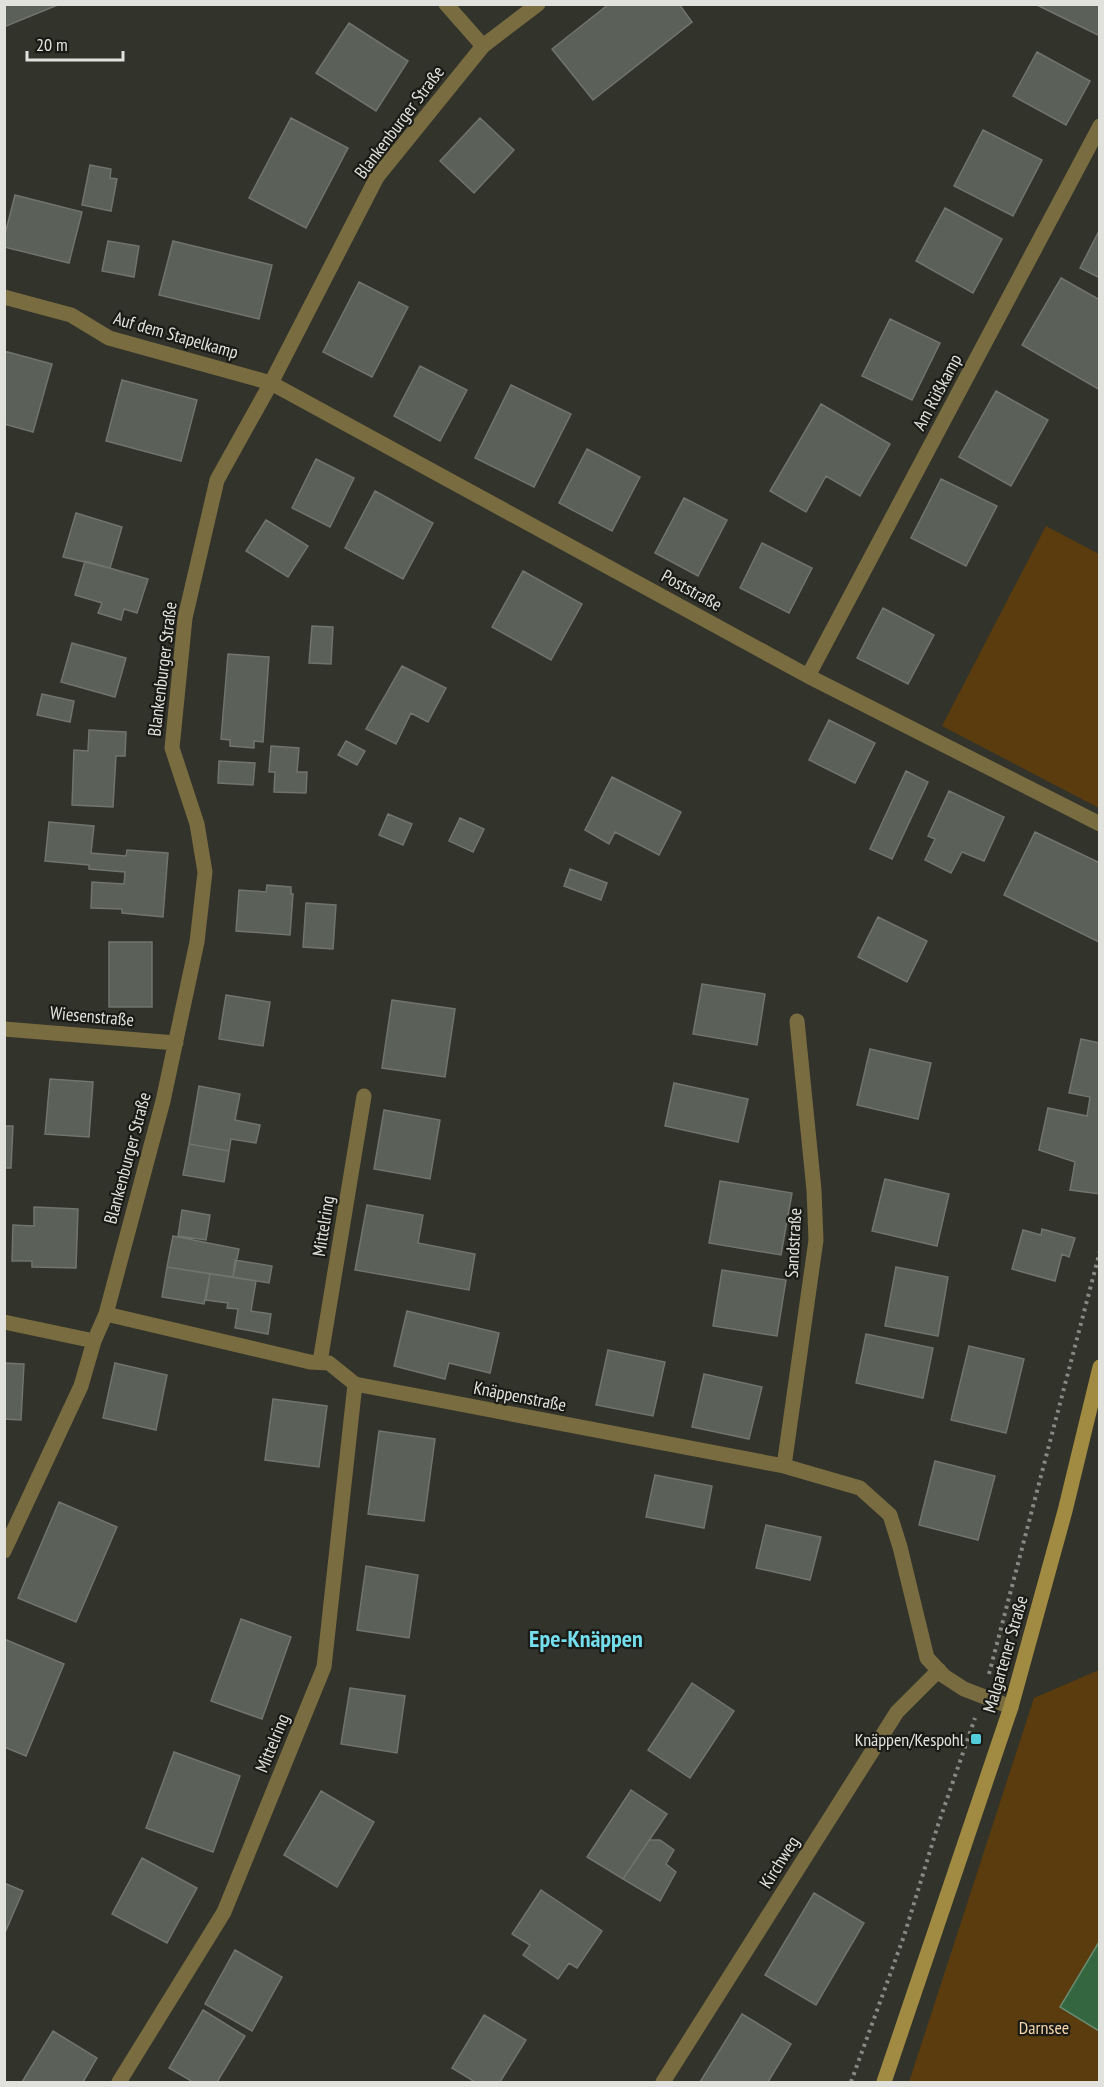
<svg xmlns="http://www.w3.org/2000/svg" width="1104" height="2087" font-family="'PT Sans Narrow',sans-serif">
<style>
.green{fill:#5a3c0e}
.water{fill:#346640;stroke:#688b6f;stroke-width:1.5}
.building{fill:#5b6058;stroke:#70746c;stroke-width:1.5}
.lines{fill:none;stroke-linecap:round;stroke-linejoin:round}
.path{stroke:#888982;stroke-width:4;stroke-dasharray:3 4.5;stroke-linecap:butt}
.street{stroke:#796c40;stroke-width:15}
.secondary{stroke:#a18b42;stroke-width:15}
.poi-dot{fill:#53cbdb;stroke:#1a1b17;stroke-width:2}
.labels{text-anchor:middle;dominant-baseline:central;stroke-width:4.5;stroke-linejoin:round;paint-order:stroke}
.street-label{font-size:18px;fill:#e1e2dd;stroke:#1a1b17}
.poi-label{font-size:18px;fill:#e1e2dd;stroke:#1a1b17;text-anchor:end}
.park-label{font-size:18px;fill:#f8d6ac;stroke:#1a1b17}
.district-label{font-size:24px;font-weight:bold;fill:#74deed;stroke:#1a1b17}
</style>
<rect width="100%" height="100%" fill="#32332b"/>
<path class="green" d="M1046 526 1099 554V808L942 726Z
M1099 1670V2082H909L1034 1698Z"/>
<path class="water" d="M1099 1942V2031L1060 2007Z"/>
<path class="building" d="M4 4H60L4 27Z
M609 4H679L692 22 593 100 552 49Z
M1035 4H1100V36Z
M349 23 408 61 376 111 316 73Z
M1037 52 1090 81 1066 125 1013 96Z
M291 118 348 148 306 228 249 198Z
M480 118 514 150 474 193 440 161Z
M983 130 1042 160 1013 216 954 186Z
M90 165 111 169 110 178 117 179 111 211 82 205Z
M15 195 82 212 69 263 4 247V238Z
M945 208 1002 239 973 293 916 261Z
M1100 229V278L1080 268Z
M108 241 139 246 134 277 102 271Z
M173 241 272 265 259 319 159 295Z
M1061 278 1100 300V390L1022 345Z
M359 282 408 307 372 377 323 352Z
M890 319 940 343 912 400 862 376Z
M4 351 52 364 33 432 4 424Z
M420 366 467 390 440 441 394 416Z
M122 380 197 400 181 461 106 441Z
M511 385 571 414 534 487 475 458Z
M996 391 1048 420 1011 486 959 457Z
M821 404 890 444 860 496 826 476 806 512 770 491Z
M587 449 640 477 612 531 559 503Z
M316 459 354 478 330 527 292 508Z
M941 479 997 506 966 566 911 538Z
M375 491 433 523 403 579 345 548Z
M684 498 727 520 698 576 655 553Z
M76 513 122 527 110 568 63 557Z
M266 520 308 546 288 577 246 551Z
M762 543 812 568 789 613 740 588Z
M85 561 148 579 137 613 124 609 121 620 98 613 102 603 75 595Z
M523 571 582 604 551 660 492 627Z
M883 608 934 635 908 684 857 658Z
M312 626 333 627 331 664 309 663Z
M72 643 126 658 115 697 61 682Z
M228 654 269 657 263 742 254 741V748L230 746V740L221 739Z
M402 666 446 688 428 722 411 713 396 744 366 729Z
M42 694 74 701 70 722 37 715Z
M829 720 875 743 855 783 809 760Z
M89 730 126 732 125 756H116L113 807 72 805 74 750 88 751Z
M346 741 365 751 357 765 338 755Z
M271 746 299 748 297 772H307L306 793 274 792 275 772H269Z
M219 761 255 763 253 785 218 783Z
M906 771 928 782 892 859 870 849Z
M612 777 681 812 659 855 615 832 609 844 585 830Z
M949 791 1004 817 984 861 962 852 951 873 925 860 935 839 928 836Z
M388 814 412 824 403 845 379 835Z
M460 818 484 829 473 852 449 841Z
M49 822 94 826 91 853 126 856 127 850 168 853 163 917 122 913V909L91 908 92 882 124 884 125 872 89 869V865L45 861Z
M1035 832 1100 863 1099 942 1004 895Z
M570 869 607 883 601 900 564 886Z
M267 885 291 887V894H293L290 935 236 931 239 890 266 892Z
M306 903 336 905 333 949 303 947Z
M878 917 927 941 907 982 858 957Z
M109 942H152V1007H109Z
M702 984 765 994 757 1045 693 1034Z
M226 995 270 1002 263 1046 219 1039Z
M392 1000 455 1009 445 1077 382 1068Z
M1081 1039 1100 1043V1194L1070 1190 1075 1162 1039 1150 1048 1108 1087 1116 1090 1097 1069 1093Z
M870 1049 931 1063 918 1119 857 1105Z
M50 1079 93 1082 89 1137 45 1134Z
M674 1083 748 1099 738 1142 665 1126Z
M199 1086 240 1094 235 1120 260 1125 256 1143 231 1139 229 1151 189 1144Z
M384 1110 440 1120 430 1179 374 1169Z
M4 1126H13L11 1168H4Z
M189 1144 229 1151 224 1182 183 1175Z
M885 1179 949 1194 937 1246 872 1231Z
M720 1181 792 1193 781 1255 709 1243Z
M367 1205 423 1215 418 1243 475 1254 469 1290 355 1270Z
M34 1207 78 1209 76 1268 32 1267V1261H12L13 1225 34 1226Z
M182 1210 210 1215 206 1240 178 1236Z
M1042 1229 1075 1238 1069 1257 1062 1254 1055 1281 1012 1269 1023 1230 1041 1235Z
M173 1236 239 1249 233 1277 167 1267Z
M235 1260 272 1266 269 1283 233 1277Z
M167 1267 210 1274 204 1304 162 1297Z
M896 1267 948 1277 938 1336 885 1326Z
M722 1270 786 1280 777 1336 713 1326Z
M210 1274 256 1281 251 1311 271 1314 268 1334 235 1328 238 1309 227 1308 228 1303 206 1300Z
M407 1311 499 1333 490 1373 449 1363 445 1379 394 1366Z
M866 1334 933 1348 923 1398 856 1383Z
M969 1346 1024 1359 1006 1433 951 1420Z
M608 1350 665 1362 653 1416 596 1405Z
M4 1363 24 1364 21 1420 4 1419Z
M115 1363 167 1375 156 1430 103 1418Z
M704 1374 762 1387 749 1439 692 1427Z
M273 1399 327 1406 319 1467 265 1460Z
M379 1431 435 1439 424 1521 368 1514Z
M935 1461 995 1476 978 1540 919 1525Z
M655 1475 712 1486 704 1528 646 1517Z
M59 1502 117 1527 76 1622 18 1598Z
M766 1525 821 1537 810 1580 756 1568Z
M366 1566 418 1575 409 1638 357 1630Z
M241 1619 291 1637 262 1719 211 1701Z
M4 1639 64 1664 26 1756 4 1747Z
M692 1683 734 1711 690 1778 648 1750Z
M350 1688 405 1696 397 1753 341 1744Z
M174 1752 240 1776 213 1852 146 1828Z
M631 1790 667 1814 623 1879 587 1857Z
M321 1791 374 1822 337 1887 284 1855Z
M649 1840H660L674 1850 666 1864 676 1872 660 1901 623 1879Z
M142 1858 197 1888 167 1943 112 1914Z
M4 1883 23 1891 4 1935Z
M541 1890 602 1931 577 1968 569 1963 558 1979 523 1955 530 1945 512 1934Z
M814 1893 864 1923 816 2005 765 1975Z
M235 1950 282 1977 252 2031 205 2004Z
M203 2010 245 2036 217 2082H193L169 2068Z
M742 2014 791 2044 768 2082H700Z
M484 2015 526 2040 500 2082H475L452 2068Z
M53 2031 97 2058 83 2082H22Z"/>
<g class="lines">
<path class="path" d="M989 1674 1100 1251
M851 2082 904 1936 938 1825 975 1718"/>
<path class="street" d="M446 4 483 46
M4 297 71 315 109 338 271 383 808 676 1100 824
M808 676 1100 126
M4 1029 176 1043
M106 1314 310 1362 329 1363 355 1384 784 1466 860 1488 890 1515 900 1547 927 1658 944 1676 964 1689 1011 1707
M4 1322 94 1341
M320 1362 364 1096
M784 1466 816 1240 814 1190 797 1021
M4 1551 81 1386 94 1341 106 1314 163 1101 197 942 205 872 197 824 172 748 185 618 217 480 271 383 377 177 483 46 538 4
M119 2082 224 1912 324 1667 355 1384
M663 2082 897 1712 939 1670"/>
<path class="secondary" d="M884 2082 1011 1707 1065 1511 1100 1367"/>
</g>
<rect class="poi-dot" x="970" y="1733" width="12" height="12" rx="3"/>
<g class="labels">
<g class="street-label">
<text transform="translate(399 122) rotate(-53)">Blankenburger Straße</text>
<text transform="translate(176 335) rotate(16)">Auf dem Stapelkamp</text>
<text transform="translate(937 392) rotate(-62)">Am Rüßkamp</text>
<text transform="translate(692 590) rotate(29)">Poststraße</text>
<text transform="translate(162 669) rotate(-83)">Blankenburger Straße</text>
<text transform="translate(92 1016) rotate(5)">Wiesenstraße</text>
<text transform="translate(127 1158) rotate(-75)">Blankenburger Straße</text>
<text transform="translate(323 1226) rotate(-81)">Mittelring</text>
<text transform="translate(793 1243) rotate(-87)">Sandstraße</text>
<text transform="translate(520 1396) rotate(11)">Knäppenstraße</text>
<text transform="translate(1005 1654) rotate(-74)">Malgartener Straße</text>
<text transform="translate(272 1743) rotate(-68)">Mittelring</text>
<text transform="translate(779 1862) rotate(-58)">Kirchweg</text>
</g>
<g class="poi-label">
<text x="964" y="1739">Knäppen/Kespohl</text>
</g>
<g class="park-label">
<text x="1044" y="2027">Darnsee</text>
</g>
<g class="district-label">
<text x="586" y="1638">Epe-Knäppen</text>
</g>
</g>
<rect width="1104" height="2087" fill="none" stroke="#e1e2dd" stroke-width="12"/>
<path d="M27 51v9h96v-9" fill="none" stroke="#e1e2dd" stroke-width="3"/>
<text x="36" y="51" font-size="18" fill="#e1e2dd" stroke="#1a1b17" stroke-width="4.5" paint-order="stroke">20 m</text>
</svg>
